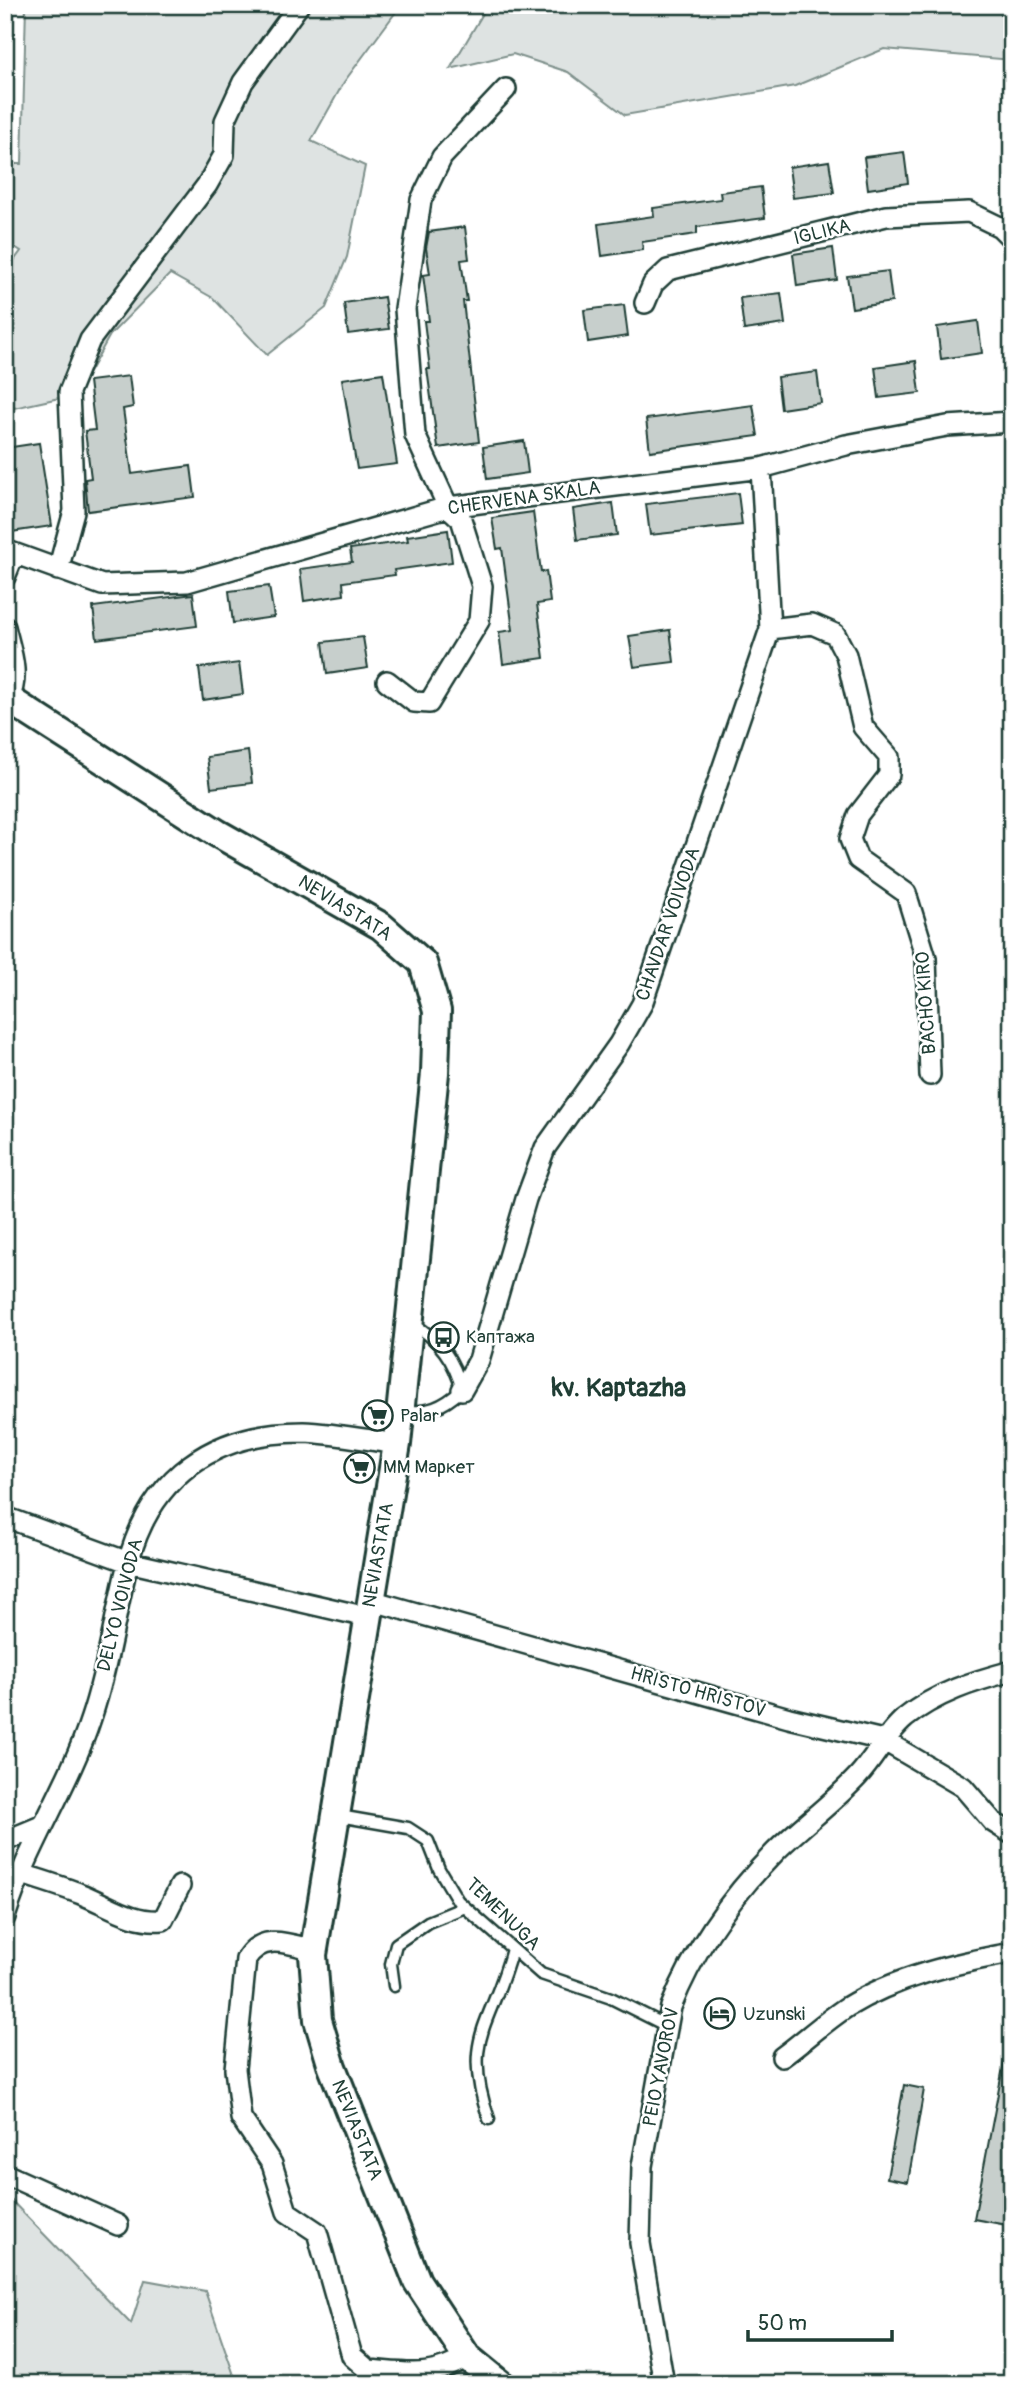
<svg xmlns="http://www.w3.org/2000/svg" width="1017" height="2389" font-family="Pangolin,sans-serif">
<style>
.green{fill:#dee3e2;stroke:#7e908b;stroke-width:2}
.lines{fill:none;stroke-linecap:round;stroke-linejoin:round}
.stream{stroke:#758883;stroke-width:6}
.building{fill:#c7cfcc;stroke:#1f3d34;stroke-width:2}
.lane-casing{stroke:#1f3d34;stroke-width:15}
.street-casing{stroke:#1f3d34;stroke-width:24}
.secondary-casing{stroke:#1f3d34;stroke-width:32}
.lane{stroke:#fff;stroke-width:10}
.street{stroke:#fff;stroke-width:19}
.secondary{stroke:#fff;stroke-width:26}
.labels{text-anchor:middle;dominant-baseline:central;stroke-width:5;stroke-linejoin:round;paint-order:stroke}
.street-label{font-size:19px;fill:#1f3d34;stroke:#fff}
.poi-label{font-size:19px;fill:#1f3d34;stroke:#fff;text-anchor:start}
.district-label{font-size:26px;font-weight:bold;fill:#1f3d34;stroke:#fff}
</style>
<rect width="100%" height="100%" fill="#fff"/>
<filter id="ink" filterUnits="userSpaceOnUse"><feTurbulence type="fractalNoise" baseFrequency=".0143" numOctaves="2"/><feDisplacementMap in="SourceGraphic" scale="14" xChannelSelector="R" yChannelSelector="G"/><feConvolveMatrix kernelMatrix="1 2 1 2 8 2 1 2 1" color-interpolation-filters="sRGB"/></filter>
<g filter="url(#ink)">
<path class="green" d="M26 5H401L344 82 311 141 365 166 347 257 326 308 267 355 213 298 170 274 110 335 77 394 14 408 5 404V273L21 251 5 241V164H22Z
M488 5H1012V60L884 49 795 86 625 115 568 72 513 54 450 69Z
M5 2194 131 2324 145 2280 205 2291 237 2384H5Z"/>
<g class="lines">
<path class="stream" d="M5 2378 14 2384"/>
</g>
<path class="building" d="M904 152 908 183 868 189 864 157Z
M829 161 834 193 793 198 789 167Z
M761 187 765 218 697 227V234L642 242 643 250 602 256 598 224 654 216 653 208 721 199 720 192Z
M465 227 469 259 461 260 467 301H463L479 442 438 448 427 369H430L424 321H429L423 275 430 274 426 248 429 232Z
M833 248 837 280 797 286 793 254Z
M888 271 892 302 852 308 847 276Z
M781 293 785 324 744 330 740 298Z
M384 297 389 329 348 334 344 303Z
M624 305 628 336 588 342 584 310Z
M978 321 982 353 941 359 937 327Z
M916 361 920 393 879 398 875 367Z
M817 372 821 403 781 409 777 377Z
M383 373 397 464 357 469 342 379Z
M129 376 133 407 123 409 132 474 191 466 195 497 88 511 85 479 91 478 85 431 95 430 89 381Z
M753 405 758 436 650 451 646 419Z
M524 441 528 473 487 479 483 447Z
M39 443 52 526 11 532 5 487V448Z
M738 493 742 525 650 535 646 504Z
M613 503 617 535 577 540 573 509Z
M533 512 541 572 546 571 550 602 537 604 544 658 503 664 499 632 513 630 502 548 497 549 492 518Z
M448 530 452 562 394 570 395 575 343 582 344 595 304 601 300 569 352 562 350 549 408 541 407 536Z
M269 586 274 617 233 623 229 591Z
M193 594 197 626 97 639 93 607Z
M670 630 674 662 634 667 629 636Z
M363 637 368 668 327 674 323 642Z
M239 663 243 694 203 700 199 668Z
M248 751 252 783 211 788 207 757Z
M1004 2062 1012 2063V2226L974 2219Z
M904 2085 924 2089 908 2182 887 2178Z"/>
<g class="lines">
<defs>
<path id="lane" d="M401 1411C428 1413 442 1408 462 1390 454 1360 440 1340 413 1324
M339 1816 408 1828 428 1841 439 1869 458 1901 541 1974 611 1998 667 2026
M394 1986 391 1964 396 1944 428 1922 465 1907
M489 2119C460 2037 493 2023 512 1949"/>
<path id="street" d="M645 303 653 284 668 270 886 216 969 212 1000 227 1012 239
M5 550 102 585 187 582 448 507 761 468 846 445 947 426 1012 422
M58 570 74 511 69 392 90 340 207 185 224 155 225 121 243 82 299 5
M5 577 14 555
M5 627C11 652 20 674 9 699
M770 629 812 624 835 634 846 655 863 727 889 757V775L858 815 850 839 858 859 906 893 926 958 930 1075
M387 681 414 702 429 703 479 621 482 586 461 519 448 507 415 435 405 309 421 200 442 157 506 89
M462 1390 479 1360 526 1199 545 1148 619 1044 642 1004 770 629 761 468
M5 1517 128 1562 367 1617
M370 1600 789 1718 883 1740 963 1787 993 1822 1012 1834
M5 1841 41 1826
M19 1873C40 1880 61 1886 81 1894 109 1905 132 1923 163 1920L180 1886
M5 1917C27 1846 69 1786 91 1718 108 1668 115 1614 128 1563 151 1476 213 1432 303 1432 334 1433 367 1440 397 1444
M314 1950C289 1944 262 1932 246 1959L235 2069 241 2118 272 2164 287 2212 317 2232 352 2356 368 2370C410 2373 430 2379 467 2357
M782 2057C804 2041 824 2022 847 2007 896 1977 955 1963 1012 1953
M5 2174 118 2225
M664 2384 640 2243 642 2166 671 2007C694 1949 731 1897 775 1852 801 1826 832 1804 858 1776 875 1758 885 1735 905 1718 936 1693 974 1681 1012 1671"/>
<path id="secondary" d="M5 697 217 833 381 926 423 963 437 1011 435 1073 397 1444 313 1955 318 2020 332 2067 417 2281 467 2357 500 2384"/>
</defs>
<use href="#lane" class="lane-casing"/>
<use href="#street" class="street-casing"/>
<use href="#secondary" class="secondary-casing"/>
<use href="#lane" class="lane"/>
<use href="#street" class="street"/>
<use href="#secondary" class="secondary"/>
</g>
</g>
<defs>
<symbol id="bus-ring" viewBox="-11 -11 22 22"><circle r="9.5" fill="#fff" stroke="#1f3d34" stroke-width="1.5"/><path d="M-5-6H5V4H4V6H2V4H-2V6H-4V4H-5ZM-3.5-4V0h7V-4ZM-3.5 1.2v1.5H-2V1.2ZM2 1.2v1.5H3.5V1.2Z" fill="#1f3d34"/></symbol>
<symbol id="supermarket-ring" viewBox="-11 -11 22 22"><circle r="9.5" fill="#fff" stroke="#1f3d34" stroke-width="1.5"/><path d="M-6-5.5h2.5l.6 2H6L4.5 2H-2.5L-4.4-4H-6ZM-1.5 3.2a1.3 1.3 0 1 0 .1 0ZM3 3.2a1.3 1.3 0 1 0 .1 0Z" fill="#1f3d34"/></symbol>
<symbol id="hotel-ring" viewBox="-11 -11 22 22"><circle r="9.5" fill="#fff" stroke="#1f3d34" stroke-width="1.5"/><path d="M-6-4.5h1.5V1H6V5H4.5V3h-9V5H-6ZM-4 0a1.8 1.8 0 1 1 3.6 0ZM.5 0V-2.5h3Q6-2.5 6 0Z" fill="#1f3d34"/></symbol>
</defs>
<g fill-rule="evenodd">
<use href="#bus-ring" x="426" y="1320" width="35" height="35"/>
<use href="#supermarket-ring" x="360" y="1398" width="35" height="35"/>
<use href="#supermarket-ring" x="342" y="1450" width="35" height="35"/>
<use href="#hotel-ring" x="702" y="1996" width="35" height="35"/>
</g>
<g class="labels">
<g class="street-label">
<text transform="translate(822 232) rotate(-14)">IGLIKA</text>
<text transform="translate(524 498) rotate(-8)">CHERVENA SKALA</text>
<text transform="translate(345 908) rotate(32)">NEVIASTATA</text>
<text transform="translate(668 924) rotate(-71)">CHAVDAR VOIVODA</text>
<text transform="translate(926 1003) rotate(-94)">BACHO KIRO</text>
<text transform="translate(378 1555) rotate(-80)">NEVIASTATA</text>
<text transform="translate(120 1605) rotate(-76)">DELYO VOIVODA</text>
<text transform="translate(698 1692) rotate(16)">HRISTO HRISTOV</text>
<text transform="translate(503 1914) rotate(44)">TEMENUGA</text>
<text transform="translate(661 2067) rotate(-79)">PEIO YAVOROV</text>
<text transform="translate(357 2130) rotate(68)">NEVIASTATA</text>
</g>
<g class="poi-label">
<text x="466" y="1337">Каптажа</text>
<text x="400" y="1416">Palar</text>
<text x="383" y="1467">ММ Маркет</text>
<text x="743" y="2014">Uzunski</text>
</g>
<g class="district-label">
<text x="619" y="1388">kv. Kaptazha</text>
</g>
</g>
<rect width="1017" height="2389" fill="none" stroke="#fff" stroke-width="28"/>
<rect x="14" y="14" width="989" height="2361" fill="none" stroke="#1f3d34" stroke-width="2.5" filter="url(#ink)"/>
<path d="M748 2330v10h144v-10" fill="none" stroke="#1f3d34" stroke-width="3.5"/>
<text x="758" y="2330" font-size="21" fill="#1f3d34" stroke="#ffffff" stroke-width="5" paint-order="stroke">50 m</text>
</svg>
